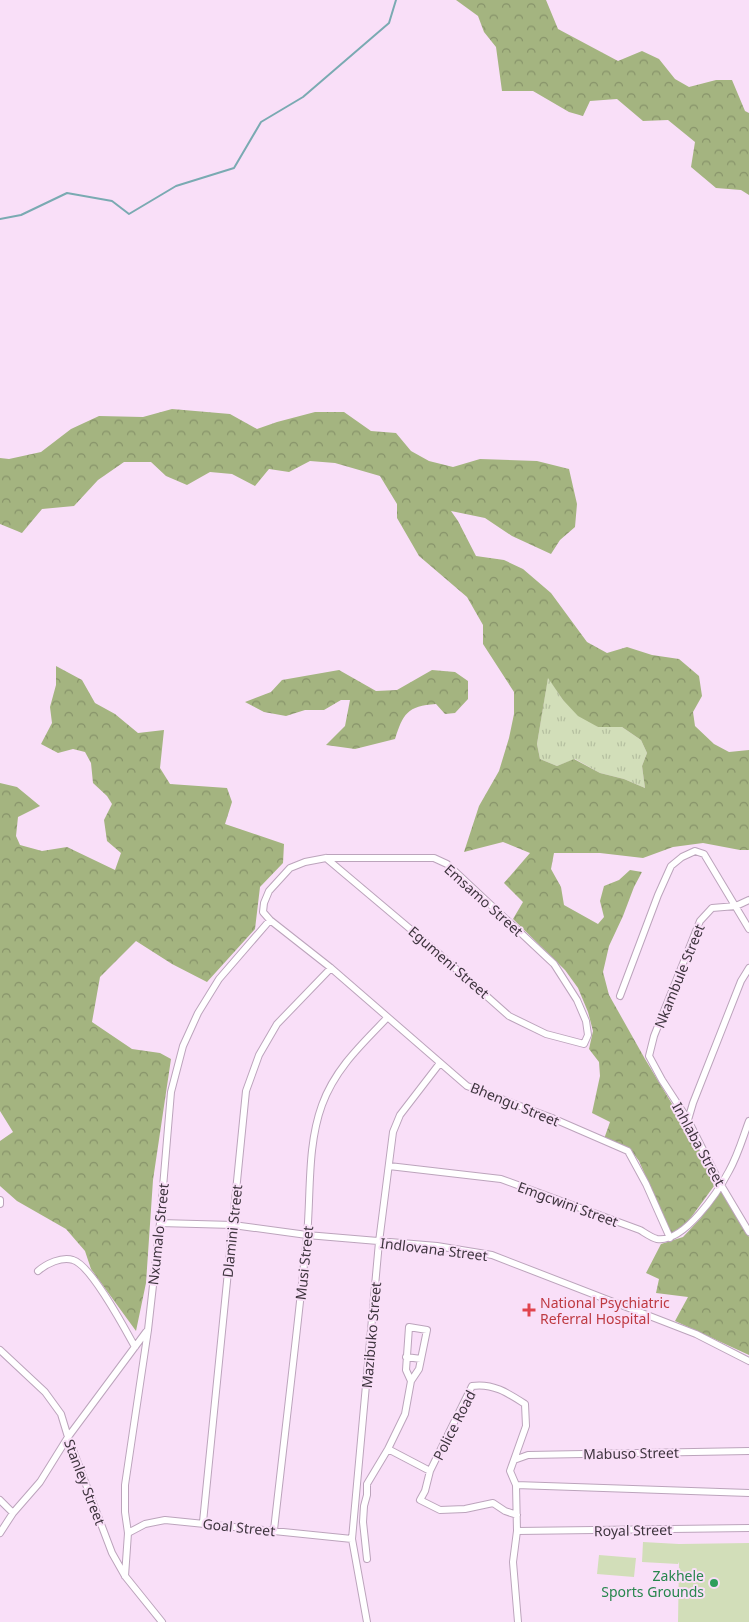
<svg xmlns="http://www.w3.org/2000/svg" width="749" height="1622" font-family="'Noto Sans',sans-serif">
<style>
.grass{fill:url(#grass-tufts)}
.forest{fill:url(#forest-crowns);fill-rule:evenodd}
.pitch{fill:#d2deb9}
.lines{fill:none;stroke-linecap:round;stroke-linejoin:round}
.stream{stroke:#7aaab2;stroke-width:2}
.street-casing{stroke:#bca4bc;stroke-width:8}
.street{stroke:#fff;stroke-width:6}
.health-dot{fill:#e0444e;stroke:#f9dff8;stroke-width:2}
.leisure-dot{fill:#2e9e5b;stroke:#f9dff8;stroke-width:2}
.labels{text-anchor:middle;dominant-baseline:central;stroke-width:4;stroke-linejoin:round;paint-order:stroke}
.street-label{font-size:14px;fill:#3e343e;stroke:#f9dff8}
.health-label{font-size:14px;fill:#be3a42;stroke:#f9dff8;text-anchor:start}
.leisure-label{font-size:14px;fill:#27864d;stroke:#f9dff8;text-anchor:end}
</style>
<defs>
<pattern id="grass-tufts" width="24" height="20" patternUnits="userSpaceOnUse" patternTransform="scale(1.25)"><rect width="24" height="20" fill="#d2deb9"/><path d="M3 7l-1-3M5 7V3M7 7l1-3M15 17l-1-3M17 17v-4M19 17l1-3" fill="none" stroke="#b5bfa0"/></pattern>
<pattern id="forest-crowns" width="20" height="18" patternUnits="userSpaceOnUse" patternTransform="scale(1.25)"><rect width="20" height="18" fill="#a4b480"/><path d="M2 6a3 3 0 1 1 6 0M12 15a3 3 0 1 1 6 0" fill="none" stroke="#87936a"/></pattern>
</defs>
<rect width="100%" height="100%" fill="#f9dff8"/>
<path class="grass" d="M548 677 563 700 598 727H622L641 740 647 753 642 766 645 788 624 779 600 773 575 759 557 766 540 759 537 744Z"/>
<path class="forest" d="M456 0H546L558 29 618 61 642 51 659 59 675 79 689 87 716 80H732L745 111 749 113V195L741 190 716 188 691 167 695 142 668 120 643 121 617 99 590 101 583 116 569 112 533 91H502L496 47 484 32 478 16Z
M172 409 230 414 257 429 277 422 315 412H344L371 431 396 433 411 451 429 461 453 467 480 459 537 461 569 469 577 504 575 527 560 540 551 554 512 536 485 518 451 511 458 521 476 556 504 560 523 569 551 593 587 642 607 653 627 647 652 655 679 659 699 676 702 696 693 712 695 726 714 744 729 752 749 750V850H740L703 843 673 847 643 858 600 853H554L551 869 561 887 564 905 598 924 604 917 600 901 604 886 619 880 630 870 642 872 634 887 623 916 609 946 603 972 609 995 645 1059 707 1162 714 1186 687 1223 671 1234 639 1161 630 1149 604 1139 610 1122 592 1113 600 1076 599 1062 589 1049 593 1031 588 1012 578 988 565 970 513 919 523 902 504 883 530 853 503 842 464 852 479 806 499 771 509 738 514 714V692L483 644V625L467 597 419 556 397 518V504L380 476 335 463 310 461 289 472 269 469 255 486 232 474 210 472 187 485 166 476 151 462H124L98 480 74 506 42 509 22 533 0 524V458L9 459 41 452 71 429 99 416 143 417ZM548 678 563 700 578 716 598 727H622L641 740 647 753 642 766 645 788 624 779 600 773 574 759 557 766 540 759 537 744Z
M56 666 82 680 95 703 115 714 138 733 164 730 160 768 170 784 227 788 232 802 225 824 284 844 283 863 260 887 255 929 207 982 172 964 136 941 100 977 92 1022 132 1049 160 1053 171 1059 153 1180 146 1283 136 1331 91 1269 85 1251 66 1229 17 1201 0 1186V1141L13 1132 0 1111V783L17 787 40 806 18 817 16 836 20 845 42 851 67 847 115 870 121 853 107 841 104 820 112 804 107 796 93 783 91 763 85 752 73 749 58 753 41 744 52 723 50 707 56 685Z
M339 670 376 691 397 690 432 670 455 672 468 681V699L455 713 445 714 436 704C407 706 403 714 395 739L355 749 326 745 345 726 350 700H341L324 710H305L286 716 264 712 245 702 271 692 282 680Z
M722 1189 749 1237V1355L675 1321 688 1297 656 1293 659 1279 646 1273 661 1244 683 1237 700 1219Z"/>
<path class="pitch" d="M643 1542 679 1544 749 1543V1622H678L679 1562 678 1564 642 1562Z
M599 1555 636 1558 634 1577 597 1574Z"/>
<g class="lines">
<path class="stream" d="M0 219 21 215 67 193 112 201 129 214 176 186 234 168 261 122 303 97 389 23 396 0"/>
<defs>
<path id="street" d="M326 858 428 944 509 1016 546 1034 584 1044 588 1035 586 1021 577 1000 554 964 447 864 434 858H326L305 862 290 868 269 891 264 903 263 912 270 920 331 968 467 1086 552 1118 628 1151 646 1184 670 1238
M749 900 736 906 712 908 700 921 654 1036 649 1056 662 1080 688 1120 721 1185 749 1232
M620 996 658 895 671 866 682 857 695 851 704 854 749 929
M688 1120 693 1103 741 981 749 968
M389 1166 501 1179 640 1230C645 1233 652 1238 657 1239 684 1243 718 1192 729 1171 738 1155 743 1137 749 1121
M0 1200V1204
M160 1223 233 1225 307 1235 437 1246 492 1255 696 1334 749 1361
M38 1271C46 1264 62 1256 73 1260 91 1265 125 1329 135 1347
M0 1350 45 1392 61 1414 68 1437 112 1553 125 1576 162 1622
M406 1357 421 1359
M388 1449 430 1471
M514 1460 528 1455 749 1451
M516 1485 749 1493
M0 1500 13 1513
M517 1515 505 1511 493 1503 465 1509 440 1510 420 1500 425 1491 430 1471 472 1386C493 1383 508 1393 525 1404L526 1426 510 1471 516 1485 517 1531 513 1562 518 1622
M203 1522 246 1091 259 1055 277 1024 331 968
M274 1530C285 1432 297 1334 307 1236 311 1193 307 1146 322 1105 335 1069 361 1045 387 1018
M517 1531 749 1528
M0 1533 13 1513 40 1482 68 1437 146 1332
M128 1533 145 1524 165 1520 352 1539
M367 1559 363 1522 364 1506 367 1495V1484L388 1449 405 1414 411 1381 419 1369 427 1330 409 1327 406 1370 411 1381
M125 1576 128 1533 125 1512V1485L148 1330 160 1223 171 1092 183 1046 198 1013 219 979 270 920
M367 1622 352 1539 379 1242 393 1132 400 1115 440 1063"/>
</defs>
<use href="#street" class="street-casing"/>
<use href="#street" class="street"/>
</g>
<path class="health-dot" d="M526.5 1302.5h5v5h5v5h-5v5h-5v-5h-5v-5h5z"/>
<circle class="leisure-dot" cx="714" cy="1583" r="5"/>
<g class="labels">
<g class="street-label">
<text transform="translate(484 900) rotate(42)">Emsamo Street</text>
<text transform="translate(449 962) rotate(41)">Egumeni Street</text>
<text transform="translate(679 976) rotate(-68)">Nkambule Street</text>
<text transform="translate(515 1104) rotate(22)">Bhengu Street</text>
<text transform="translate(699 1144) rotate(61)">Inhlaba Street</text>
<text transform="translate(568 1204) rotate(20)">Emgcwini Street</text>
<text transform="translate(232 1231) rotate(-84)">Dlamini Street</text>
<text transform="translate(158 1234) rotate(-84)">Nxumalo Street</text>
<text transform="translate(434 1249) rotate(7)">Indlovana Street</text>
<text transform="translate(304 1263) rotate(-84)">Musi Street</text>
<text transform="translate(371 1335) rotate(-85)">Mazibuko Street</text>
<text transform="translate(454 1425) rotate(-63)">Police Road</text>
<text transform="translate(631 1453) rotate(-1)">Mabuso Street</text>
<text transform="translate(85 1482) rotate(69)">Stanley Street</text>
<text transform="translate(239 1527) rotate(6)">Goal Street</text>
<text transform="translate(633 1530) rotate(-1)">Royal Street</text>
</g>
<g class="health-label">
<text x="540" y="1302">National Psychiatric<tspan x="540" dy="16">Referral Hospital</tspan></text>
</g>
<g class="leisure-label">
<text x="704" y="1575">Zakhele<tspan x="704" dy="16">Sports Grounds</tspan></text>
</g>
</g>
</svg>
